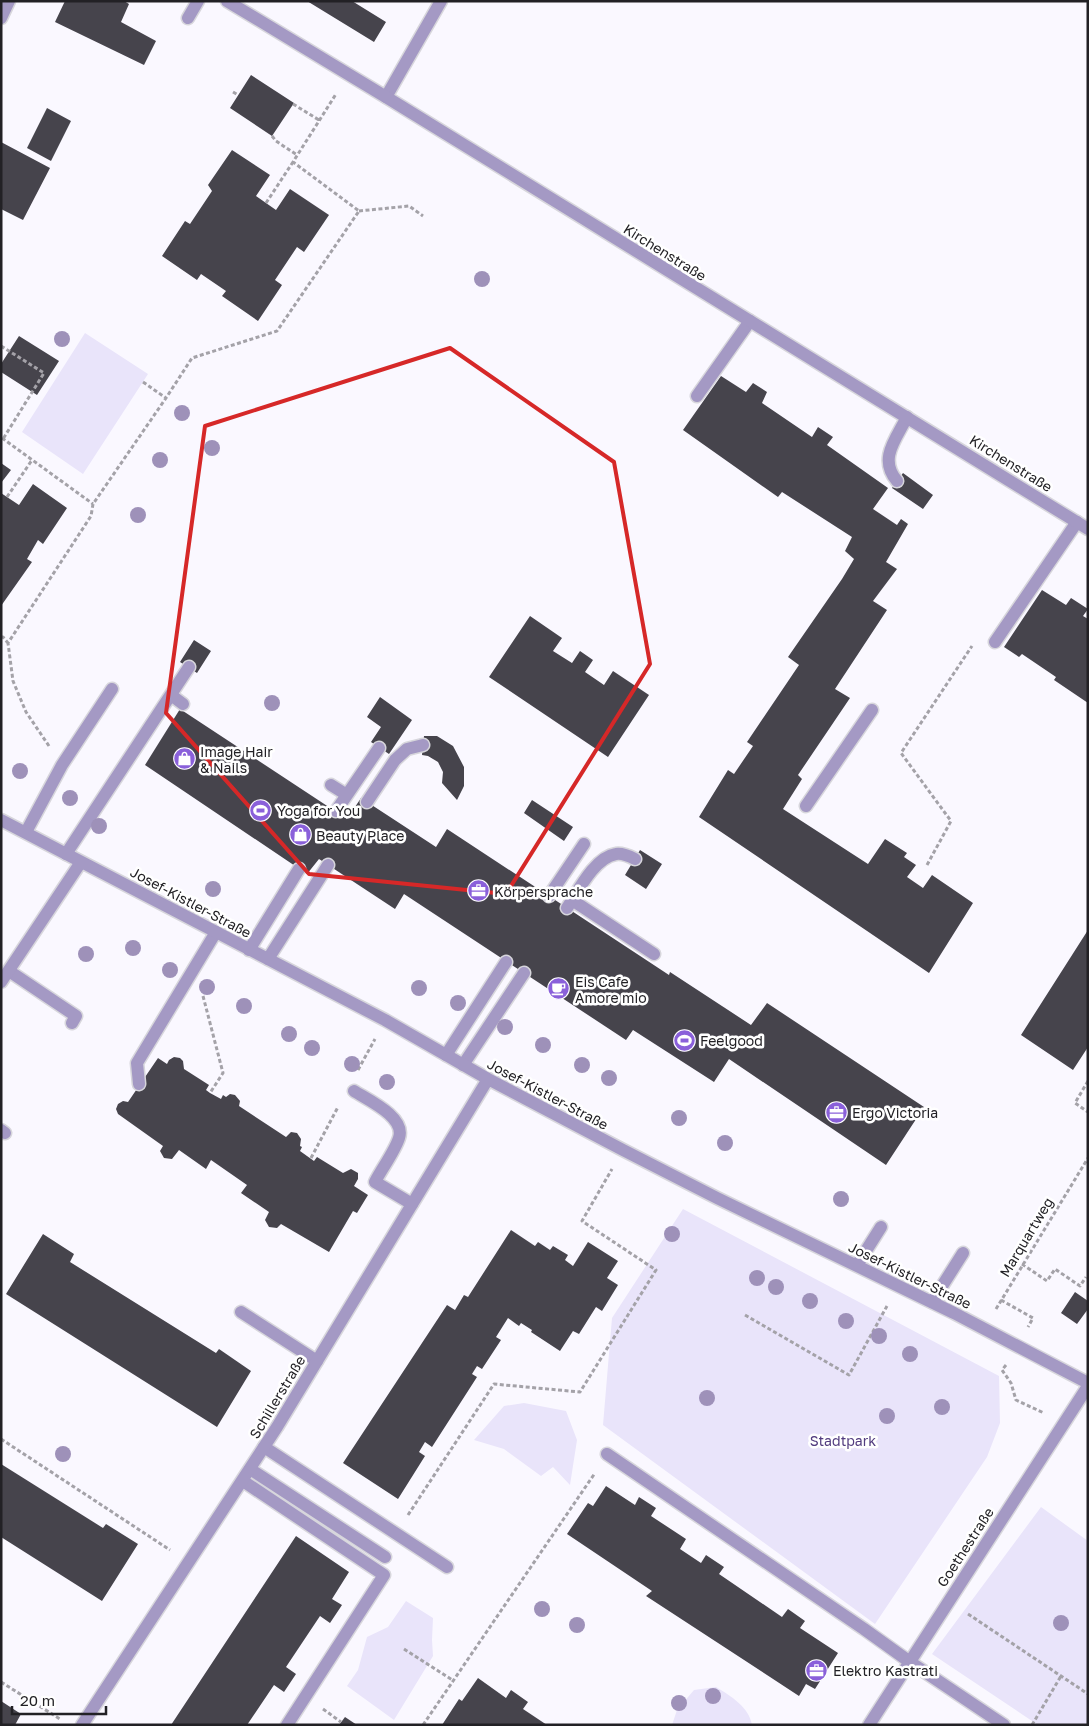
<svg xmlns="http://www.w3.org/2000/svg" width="1089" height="1726" font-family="'Golos Text',sans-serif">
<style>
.green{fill:#e9e4fa}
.building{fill:#46444c}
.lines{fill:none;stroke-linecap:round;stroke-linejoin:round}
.service-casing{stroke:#d7d6dc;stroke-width:15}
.minor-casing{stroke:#d7d6dc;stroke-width:15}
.path{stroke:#a4a2a8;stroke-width:3;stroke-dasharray:4 2.5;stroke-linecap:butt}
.service{stroke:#a499c4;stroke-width:12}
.minor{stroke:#a499c4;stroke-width:12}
.tree{fill:#9e91b9}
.marked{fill:none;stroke:#d62828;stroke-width:4;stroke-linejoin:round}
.labels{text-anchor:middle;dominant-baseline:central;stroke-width:5;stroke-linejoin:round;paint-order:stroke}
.street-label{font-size:14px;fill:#222125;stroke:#fff}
.poi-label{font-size:14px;fill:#222125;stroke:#fff;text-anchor:start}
.park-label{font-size:14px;fill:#523c7f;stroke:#fff}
</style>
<rect width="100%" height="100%" fill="#faf8ff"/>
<path class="green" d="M85 333 148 374 83 474 22 432Z
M683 1209 999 1376 1000 1423 987 1457 875 1624 603 1425 612 1318Z
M524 1403 566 1411 577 1440 570 1485 553 1467 541 1476 504 1449 474 1440 504 1406Z
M1041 1507 1088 1541V1725H1038L932 1654Z
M406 1601 433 1618 432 1640 433 1656 394 1720 347 1686 358 1670 367 1637 388 1627Z
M716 1687C731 1696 749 1707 752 1725H672L677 1710 694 1690Z"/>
<path class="building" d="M65 1H124L129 4 121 22 156 41 144 65 55 22Z
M307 1H352L386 22 374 42Z
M251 75 294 103 272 136 230 108Z
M47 108 71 121 51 161 27 148Z
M1 142 50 168 23 220 1 209Z
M232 150 270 175 256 196 276 210 290 189 329 215 304 252 297 247 275 280 282 285 258 321 222 296 226 291 201 274 197 280 162 256 185 221 190 224 212 191 208 185Z
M19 336 59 361 37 395 1 372V364Z
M721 376 746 392 753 383 767 392 762 403 812 437 818 427 833 437 827 445 888 488 873 509 897 525 901 519 908 524 886 562 897 569 873 601 887 610 835 689 850 698 798 775 802 779 783 809 868 864 885 839 907 853 904 857 916 865 907 877 923 888 932 875 973 903 929 973 699 817 728 770 734 774 753 746 747 742 799 665 788 657 842 579 854 559 845 551 852 537 782 492 778 497 683 430Z
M1 463 11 470 1 483Z
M903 473 933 495 923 509 892 488Z
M33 484 67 508 43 544 38 540 27 559 32 562 1 606V493L19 505Z
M1042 590 1066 605 1071 598 1088 609 1083 616 1088 619V703L1054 680 1056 677 1022 654 1019 657 1004 647Z
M530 616 562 638 553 651 572 663 580 651 593 660 585 672 604 685 613 671 649 695 608 757 489 677Z
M194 640 211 651 197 673 180 662Z
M380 697 412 720 389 754 371 742 381 727 367 717Z
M180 709 347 819 361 798 436 847 447 829 669 975 670 972 751 1025 767 1003 924 1107 886 1165 729 1059 714 1082 633 1030 626 1040 404 894 395 909 319 859 307 874 145 765Z
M424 736H437L453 746 464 767V786L457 800 442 783 443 772 438 762 428 756 422 755Z
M532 800 573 827 564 841 524 813Z
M640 850 662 864 646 889 625 875Z
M1088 930V1047L1073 1070 1021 1035Z
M174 1057 180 1058 183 1061 184 1069 209 1085 206 1090 210 1093 221 1099 223 1095 226 1097 230 1094 235 1095 240 1101 239 1106 286 1137 291 1132 297 1133 301 1139 300 1146 302 1147 300 1151 314 1161 317 1157 343 1173 351 1169 358 1173V1179L354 1186 368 1195 357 1213 353 1211 329 1252 281 1224 277 1228 269 1227 265 1220 269 1212 241 1193 247 1185 211 1160 206 1169 179 1150 172 1159 164 1158 160 1151 163 1146 118 1114 116 1109 118 1104 123 1101 128 1102 158 1058 167 1064 169 1060Z
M511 1230 535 1246 538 1242 550 1250 553 1246 568 1255 565 1260 573 1266 588 1242 618 1261 607 1278 618 1285 602 1311 596 1307 579 1334 573 1331 560 1351 531 1332 532 1330 521 1323 519 1326 508 1318 496 1337 501 1340 482 1369 477 1366 472 1374 477 1377 432 1447 425 1442 419 1452 425 1456 398 1499 343 1463 447 1305 455 1310 464 1295 468 1297Z
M43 1234 74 1254 70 1262 216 1353 219 1349 251 1371 217 1427 6 1294Z
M1075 1292 1088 1301V1309L1077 1324 1061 1313Z
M1 1464 103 1528 106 1524 138 1544 102 1601 1 1537Z
M606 1486 635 1505 639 1497 656 1508 651 1516 686 1539 680 1549 701 1563 706 1555 724 1567 719 1574 782 1617 788 1609 805 1621 800 1628 838 1653 815 1689 806 1684 799 1696 646 1596 652 1591 567 1534 588 1503 593 1506Z
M296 1536 349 1572 332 1599 342 1605 330 1623 320 1616 286 1667 296 1674 284 1692 274 1685 247 1725H171Z
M478 1678 506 1698 511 1690 528 1702 523 1709 547 1725H442L459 1699 462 1701Z
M1 1701 21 1714 15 1725H1Z
M345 1717 357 1725H339Z"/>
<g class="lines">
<defs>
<path id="service" d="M188 18 198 1
M386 97 441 1
M697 396 750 321
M897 481C878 459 896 439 907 417
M995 642 1077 522
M171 695 183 704
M331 785 347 795
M367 802 395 760 407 749 423 745
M806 806 872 710
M336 811 379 748
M26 832 62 765 112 689
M66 854 189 667
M549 896 584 844
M572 900 654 954
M567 908C578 891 595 857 616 854 622 853 629 856 635 859
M249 950 299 869
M268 959 328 865
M9 971 76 1016 72 1023
M446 1055 506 962
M463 1065 524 973
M139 1084 137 1063 216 932
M354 1091C368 1100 406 1117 399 1138 395 1151 381 1170 375 1182L412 1204
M1 1130 5 1133
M857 1265 881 1227
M932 1302 963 1253
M241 1312 317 1361
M264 1447 447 1567
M607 1454 864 1629 910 1662
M250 1469 385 1557
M243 1481 384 1575 287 1725"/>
<path id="minor" d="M227 1 386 97 1088 529
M1 18 9 1
M1 820 385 1020 488 1079 623 1150 717 1198 954 1313 1088 1383
M1 982 81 862
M910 1662 1004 1725
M82 1725 277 1427 488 1079
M869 1725 1088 1386"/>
</defs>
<use href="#service" class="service-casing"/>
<use href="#minor" class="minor-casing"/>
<path class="path" d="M233 92 238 95
M293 104 319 120
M272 136 276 141 297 155
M266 203 293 162
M359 211 409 206 423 216
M1 346 44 373 3 439
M143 382 166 398
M2 438 93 504
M7 497 32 460
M1 637H3L8 643
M49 746 26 712 13 681 8 643 91 516 93 504 166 398 192 358 277 331 359 211 293 162 336 94
M927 865 951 821 901 753 972 646
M203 996 223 1073 210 1093
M358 1070 375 1039
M1088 1081 1075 1103 1088 1112
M311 1158 338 1107
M1022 1264 1047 1281 1055 1269 1080 1286 1086 1277
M1001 1300 1033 1318 1028 1327
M996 1309 1088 1158
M745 1315 849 1375 887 1306
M1006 1365 1002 1370 1011 1383 1016 1400 1044 1413
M1 1439 170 1550
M408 1515 494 1384 580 1392 656 1270 582 1221 612 1169
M968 1614 1088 1694
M404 1649 454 1681
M1 1682 60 1719
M323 1709 341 1722
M423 1725 595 1473
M1032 1725 1061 1676"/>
<use href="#service" class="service"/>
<use href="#minor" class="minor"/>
</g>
<g class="tree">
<circle cx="482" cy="279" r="8"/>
<circle cx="62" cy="339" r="8"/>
<circle cx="182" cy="413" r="8"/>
<circle cx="212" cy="448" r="8"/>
<circle cx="160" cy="460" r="8"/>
<circle cx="138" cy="515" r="8"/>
<circle cx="272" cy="703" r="8"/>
<circle cx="20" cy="771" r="8"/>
<circle cx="70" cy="798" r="8"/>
<circle cx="99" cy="826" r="8"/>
<circle cx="213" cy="889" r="8"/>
<circle cx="133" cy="948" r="8"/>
<circle cx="86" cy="954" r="8"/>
<circle cx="170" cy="970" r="8"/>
<circle cx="207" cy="987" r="8"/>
<circle cx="419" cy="988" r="8"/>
<circle cx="458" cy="1003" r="8"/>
<circle cx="244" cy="1006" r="8"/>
<circle cx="505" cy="1027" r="8"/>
<circle cx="289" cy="1034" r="8"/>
<circle cx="543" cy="1045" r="8"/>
<circle cx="312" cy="1048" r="8"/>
<circle cx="352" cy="1064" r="8"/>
<circle cx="582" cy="1065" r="8"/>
<circle cx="609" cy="1078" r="8"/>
<circle cx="387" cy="1082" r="8"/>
<circle cx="679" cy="1118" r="8"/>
<circle cx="725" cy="1143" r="8"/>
<circle cx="841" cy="1199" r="8"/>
<circle cx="672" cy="1234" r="8"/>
<circle cx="757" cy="1278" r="8"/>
<circle cx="776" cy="1287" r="8"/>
<circle cx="810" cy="1301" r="8"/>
<circle cx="846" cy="1321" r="8"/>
<circle cx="879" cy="1336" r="8"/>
<circle cx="910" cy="1354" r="8"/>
<circle cx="707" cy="1398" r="8"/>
<circle cx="942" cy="1407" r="8"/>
<circle cx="887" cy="1416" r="8"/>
<circle cx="63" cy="1454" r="8"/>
<circle cx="542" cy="1609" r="8"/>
<circle cx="1061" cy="1623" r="8"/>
<circle cx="577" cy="1625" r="8"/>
<circle cx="713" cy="1696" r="8"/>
<circle cx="679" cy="1703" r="8"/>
</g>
<path class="marked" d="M450 348 614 462 650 664 506 894 309 874 166 713 205 426Z"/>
<defs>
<symbol id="shop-disc" viewBox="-11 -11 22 22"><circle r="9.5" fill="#8a60da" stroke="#fff"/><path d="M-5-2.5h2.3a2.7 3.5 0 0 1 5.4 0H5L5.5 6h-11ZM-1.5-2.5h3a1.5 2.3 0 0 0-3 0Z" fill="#fff"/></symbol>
<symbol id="stadium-disc" viewBox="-11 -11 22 22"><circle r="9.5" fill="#8a60da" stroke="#fff"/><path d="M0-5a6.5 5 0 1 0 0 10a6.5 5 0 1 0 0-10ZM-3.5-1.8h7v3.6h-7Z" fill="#fff"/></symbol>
<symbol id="office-disc" viewBox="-11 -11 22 22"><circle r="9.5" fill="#8a60da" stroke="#fff"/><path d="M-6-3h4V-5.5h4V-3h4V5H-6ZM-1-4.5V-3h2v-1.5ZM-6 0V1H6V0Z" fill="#fff"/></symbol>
<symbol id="cafe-disc" viewBox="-11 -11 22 22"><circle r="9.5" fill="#8a60da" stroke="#fff"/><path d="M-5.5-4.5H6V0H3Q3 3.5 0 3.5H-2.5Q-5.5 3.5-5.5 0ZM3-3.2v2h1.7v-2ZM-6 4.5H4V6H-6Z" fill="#fff"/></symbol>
</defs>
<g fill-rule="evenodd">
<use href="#shop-disc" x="172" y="746" width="25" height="25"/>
<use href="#stadium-disc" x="248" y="798" width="25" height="25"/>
<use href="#shop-disc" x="288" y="822" width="25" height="25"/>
<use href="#office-disc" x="466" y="878" width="25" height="25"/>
<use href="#cafe-disc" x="546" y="976" width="25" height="25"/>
<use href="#stadium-disc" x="672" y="1028" width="25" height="25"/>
<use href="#office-disc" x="824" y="1100" width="25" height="25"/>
<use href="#office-disc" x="804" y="1658" width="25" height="25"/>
</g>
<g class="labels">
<g class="street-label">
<text transform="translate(665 252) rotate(32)">Kirchenstraße</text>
<text transform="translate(1011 463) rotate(32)">Kirchenstraße</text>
<text transform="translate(191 902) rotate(28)">Josef-Kistler-Straße</text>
<text transform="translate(548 1094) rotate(28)">Josef-Kistler-Straße</text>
<text transform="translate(1026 1237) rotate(-59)">Marquartweg</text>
<text transform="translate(910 1275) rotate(26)">Josef-Kistler-Straße</text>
<text transform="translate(277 1397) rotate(-59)">Schillerstraße</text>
<text transform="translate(965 1547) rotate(-57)">Goethestraße</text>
</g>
<g class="poi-label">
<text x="200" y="751">Image Hair<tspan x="200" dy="16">&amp; Nails</tspan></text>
<text x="277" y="810">Yoga for You</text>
<text x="316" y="835">Beauty Place</text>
<text x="494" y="891">Körpersprache</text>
<text x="575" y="981">Eis Cafe<tspan x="575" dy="16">Amore mio</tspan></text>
<text x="700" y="1040">Feelgood</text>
<text x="852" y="1112">Ergo Victoria</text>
<text x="833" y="1670">Elektro Kastrati</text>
</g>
<g class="park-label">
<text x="843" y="1440">Stadtpark</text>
</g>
</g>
<rect width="1089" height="1726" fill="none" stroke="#222125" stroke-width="5"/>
<path d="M12 1706v8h94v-8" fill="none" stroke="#222125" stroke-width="2.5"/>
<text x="20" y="1706" font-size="15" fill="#222125" stroke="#ffffff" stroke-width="4" paint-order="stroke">20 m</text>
</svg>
